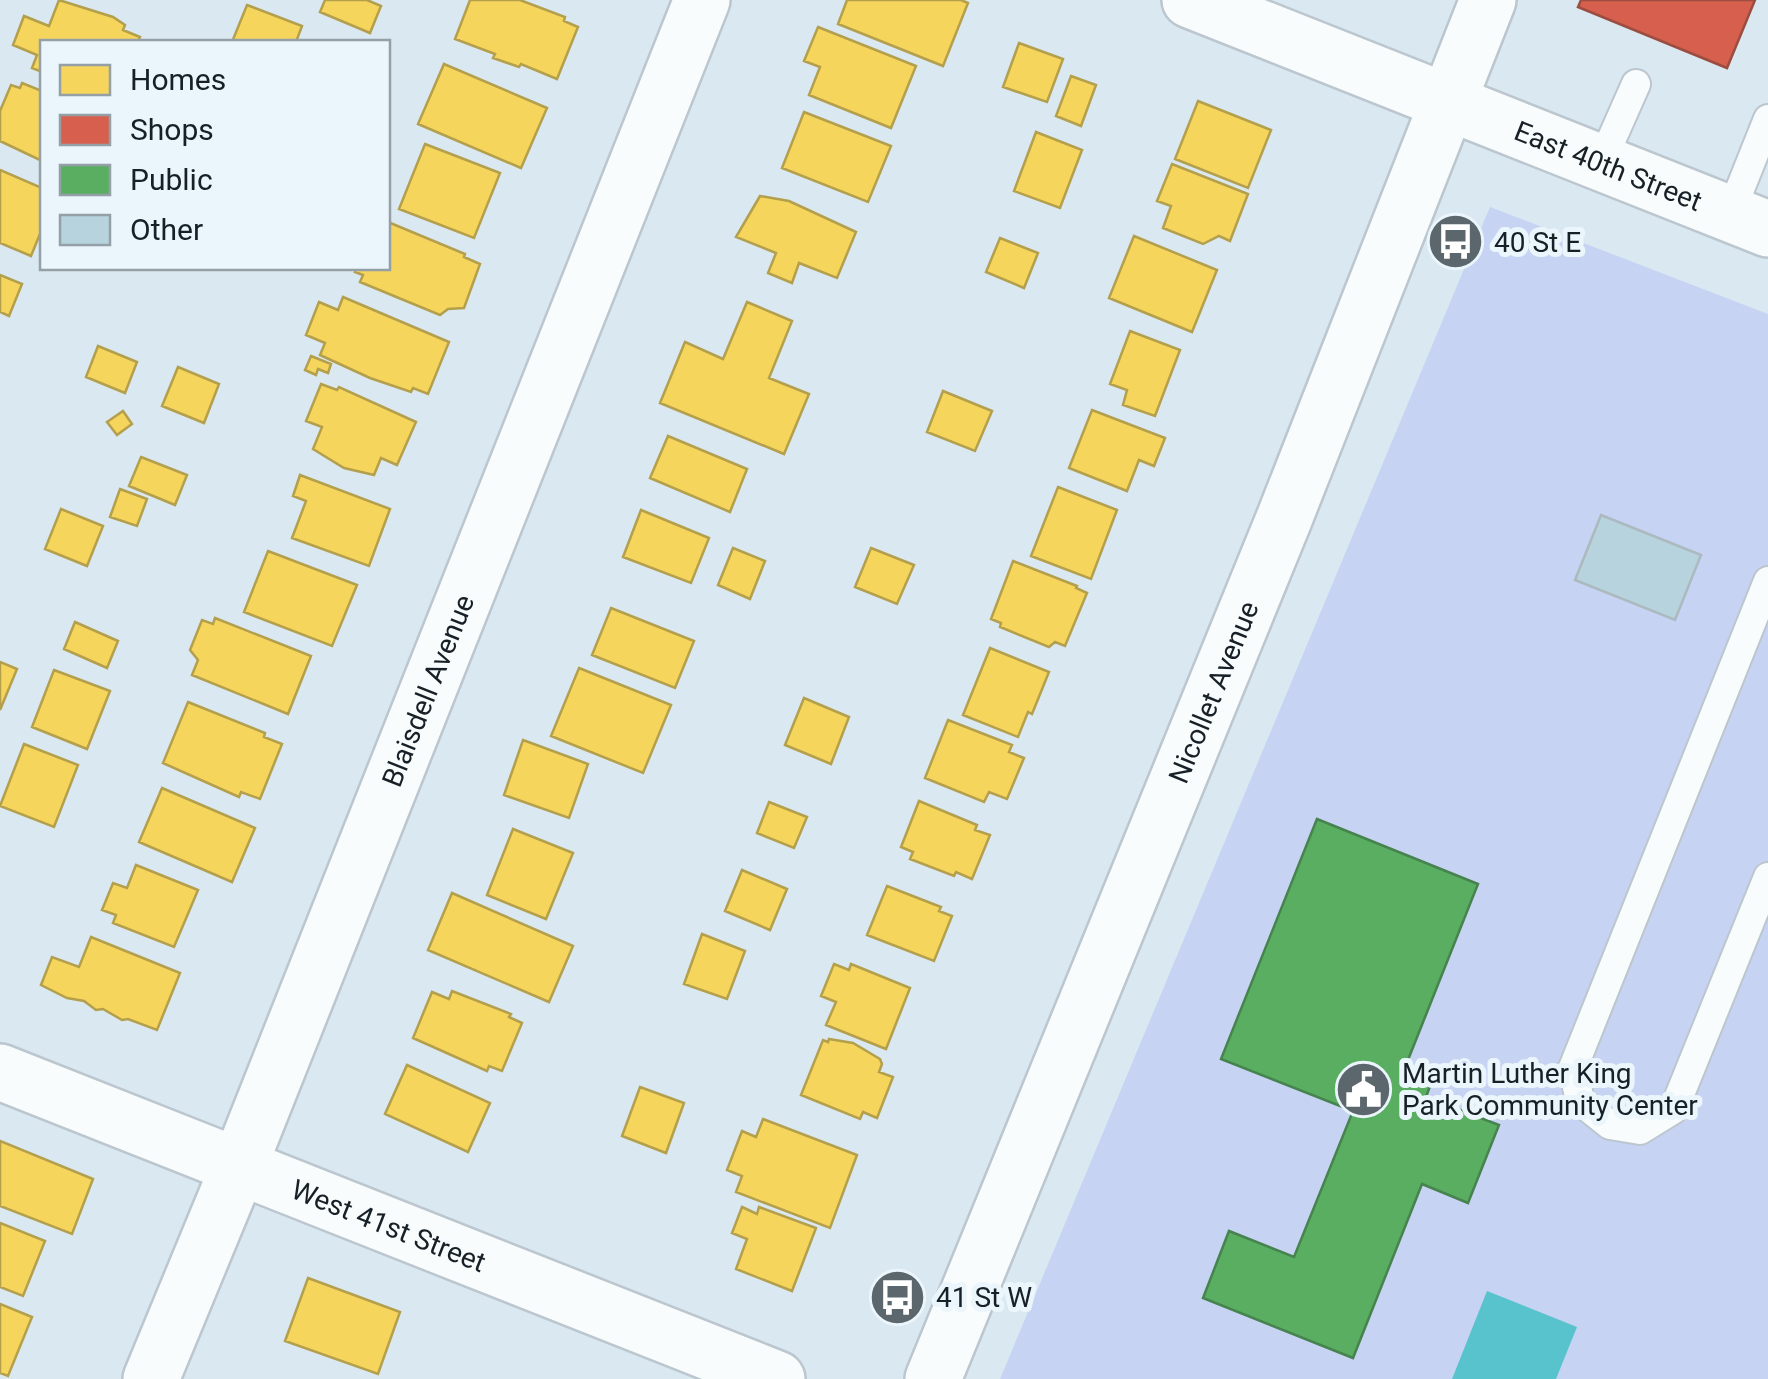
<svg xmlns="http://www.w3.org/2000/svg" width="1768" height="1379" font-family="Roboto,sans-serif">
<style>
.green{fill:#c7d3f3}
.water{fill:#58c3cd}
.homes{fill:#f6d55c;stroke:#b39f4c;stroke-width:2.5}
.shops{fill:#d6604d;stroke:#9c4d41;stroke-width:2.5}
.public{fill:#5aae61;stroke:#46834f;stroke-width:2.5}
.building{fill:#b6d3de;stroke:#acb9bf;stroke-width:2.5}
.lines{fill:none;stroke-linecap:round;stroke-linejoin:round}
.service-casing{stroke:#bbc6ce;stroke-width:32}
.minor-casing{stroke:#bbc6ce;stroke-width:60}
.secondary-casing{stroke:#bbc6ce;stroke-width:60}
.service{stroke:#f9fcfd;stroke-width:28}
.minor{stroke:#f9fcfd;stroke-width:55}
.secondary{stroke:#f9fcfd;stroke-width:55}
.labels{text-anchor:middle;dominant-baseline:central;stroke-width:10;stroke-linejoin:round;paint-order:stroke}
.street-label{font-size:28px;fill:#162026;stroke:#eaf5fc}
.poi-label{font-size:28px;fill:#162026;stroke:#eaf5fc;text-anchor:start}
</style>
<rect width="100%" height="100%" fill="#dae8f2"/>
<path class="green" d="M1490 207 1768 314V1379H1000Z"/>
<path class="water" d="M1487 1291 1577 1327 1556 1379H1452Z"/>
<path class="homes" d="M59 0 113 17 125 25 123 30 140 37 138 42H42V72L32 68 37 55 13 45 24 16 49 26Z
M325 0H367L381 6 370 33 320 12Z
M470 0H520L565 17 564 21 578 27 557 79 521 64 519 67 493 58 495 54 455 39Z
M847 0H961L968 3 943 66 838 24Z
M247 5 302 26 296 42H232Z
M818 27 916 66 891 128 809 95 820 67 804 61Z
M1019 43 1063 59 1047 102 1003 87Z
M444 64 547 108 521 168 418 124Z
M1071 76 1096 85 1081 126 1056 116Z
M22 83 42 91V161L0 141V111L11 85 20 88Z
M1198 101 1271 130 1248 188 1175 159Z
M804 112 891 146 868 202 782 168Z
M1036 132 1082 150 1060 208 1014 191Z
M425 144 500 173 474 238 399 209Z
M1172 164 1248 194 1230 241 1219 236 1203 244 1163 228 1171 206 1157 201Z
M0 170 42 188V229L31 256 0 243Z
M760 196 789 201 856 232 837 278 799 263 792 283 768 273 776 253 736 237Z
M388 222 465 254 464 257 480 264 464 308 448 309 440 315 360 282 363 275 355 272 357 268H388Z
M1134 236 1217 270 1192 332 1109 298Z
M1000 238 1038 253 1024 288 986 272Z
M0 275 22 284 9 316 0 312Z
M343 297 449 342 428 394 413 388 411 392 370 378 320 355 325 343 306 335 319 302 338 310Z
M747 302 792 321 769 378 809 394 784 454 660 403 685 342 723 359Z
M1130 331 1180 350 1155 416 1123 405 1127 390 1110 384Z
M98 346 137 362 125 393 86 377Z
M311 356 331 364 328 373 318 369 316 375 305 370Z
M178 367 219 384 204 423 162 406Z
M321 384 337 390 339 387 416 422 397 465 381 458 374 475 344 468 313 449 322 427 306 421Z
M943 391 992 411 975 451 927 432Z
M1092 410 1165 438 1154 466 1139 460 1127 491 1069 468Z
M123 411 132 424 117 435 107 422Z
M668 436 747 469 730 512 650 478Z
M141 457 187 475 175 505 129 486Z
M300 475 390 509 369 566 292 538 306 501 293 496Z
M1058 487 1117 510 1091 579 1031 556Z
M120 489 147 499 137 526 110 517Z
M61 509 103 526 87 566 45 549Z
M641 510 709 538 691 583 623 557Z
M733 548 765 561 750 599 718 585Z
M871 548 914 565 897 604 855 587Z
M268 551 357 585 332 646 244 612Z
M1013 561 1077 586 1076 588 1087 593 1065 646 1055 642 1049 647 1000 627 1001 623 991 619Z
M611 608 694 641 675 688 592 655Z
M215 618 311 656 288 714 192 675 198 660 190 650 202 620 213 624Z
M75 622 118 641 107 668 64 649Z
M990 648 1049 672 1032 714 1028 712 1018 737 963 715Z
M0 662 17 669 0 710Z
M579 668 671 705 643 773 551 736Z
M54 670 110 691 87 749 32 727Z
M804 698 849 717 831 764 785 745Z
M188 702 265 733 264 737 282 744 260 799 241 792 239 797 163 763Z
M948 720 1012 745 1009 752 1024 758 1007 799 989 792 984 802 925 778Z
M523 740 588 764 569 818 504 795Z
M24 744 78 765 54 827 0 806Z
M162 788 255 828 232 882 139 842Z
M919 801 977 825 975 830 990 835 972 879 956 872 954 876 910 859 913 852 901 847Z
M769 802 807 817 794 848 757 833Z
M513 829 573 853 546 919 487 895Z
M136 865 198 890 174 947 113 923 116 915 102 910 113 883 127 888Z
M742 870 787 889 770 930 725 911Z
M887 886 941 907 939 911 952 916 934 961 867 935Z
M452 893 573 946 549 1002 428 950Z
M702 934 745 951 727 999 684 984Z
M91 937 180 973 157 1030 128 1019 122 1020 103 1009 96 1010 84 1001 67 998 41 985 52 957 79 967Z
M834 964 849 970 851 964 910 988 886 1049 826 1025 836 1002 821 996Z
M452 991 511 1014 509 1017 522 1023 502 1071 489 1066 487 1071 413 1038 432 992 449 999Z
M829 1039 853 1043 880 1059 882 1064 879 1072 893 1077 877 1118 863 1112 860 1119 801 1095 823 1040 828 1042Z
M407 1065 490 1103 468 1152 385 1114Z
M640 1087 684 1103 666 1153 622 1136Z
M763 1119 857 1155 830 1228 736 1192 742 1176 727 1170 742 1131 756 1137Z
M0 1141 93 1179 72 1234 0 1206Z
M742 1207 757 1214 759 1207 816 1228 792 1291 736 1269 747 1239 732 1233Z
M0 1223 45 1241 23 1296 0 1287Z
M308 1278 400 1312 378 1374 285 1341Z
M0 1304 32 1317 8 1376 0 1373Z"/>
<path class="shops" d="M1581 0H1755L1727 68 1578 7Z"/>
<path class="public" d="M1317 819 1478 884 1404 1070 1432 1081 1426 1097 1499 1125 1468 1203 1422 1184 1353 1358 1203 1298 1229 1231 1294 1257 1353 1111 1221 1059Z"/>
<path class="building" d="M1601 515 1701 555 1675 620 1575 580Z"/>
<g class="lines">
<defs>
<path id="service" d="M1601 163 1636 84
M1730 214 1768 119
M1768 581 1573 1068 1580 1101 1610 1125 1640 1130 1674 1109 1768 877"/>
<g id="minor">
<path id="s1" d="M1190 0 1768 229"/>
<path id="s2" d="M0 1072 777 1379"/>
<path id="s3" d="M151 1379 239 1166 702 0"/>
</g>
<g id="secondary">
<path id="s4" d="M933 1379 1284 519 1488 0"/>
</g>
</defs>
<use href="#service" class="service-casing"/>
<use href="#minor" class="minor-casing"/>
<use href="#secondary" class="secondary-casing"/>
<use href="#service" class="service"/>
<use href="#minor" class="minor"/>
<use href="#secondary" class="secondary"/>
</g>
<defs>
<symbol id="bus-disc" viewBox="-11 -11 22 22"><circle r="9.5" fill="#5b666d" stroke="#eaf5fc"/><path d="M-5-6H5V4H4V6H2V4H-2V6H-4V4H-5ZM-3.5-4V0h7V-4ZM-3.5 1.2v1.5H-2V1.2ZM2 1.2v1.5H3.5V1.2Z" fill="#fff"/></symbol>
<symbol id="civic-disc" viewBox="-11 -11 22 22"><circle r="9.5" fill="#5b666d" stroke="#eaf5fc"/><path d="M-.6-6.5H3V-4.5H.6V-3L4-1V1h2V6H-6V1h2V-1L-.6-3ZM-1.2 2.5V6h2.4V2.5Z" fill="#fff"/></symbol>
</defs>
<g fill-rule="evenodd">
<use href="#bus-disc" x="1424" y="210" width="63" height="63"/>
<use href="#civic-disc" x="1332" y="1058" width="63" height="63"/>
<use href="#bus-disc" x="866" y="1266" width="63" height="63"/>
</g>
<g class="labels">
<g class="street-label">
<text stroke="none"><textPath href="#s1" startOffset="450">East 40th Street</textPath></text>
<text stroke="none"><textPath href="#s3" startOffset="742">Blaisdell Avenue</textPath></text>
<text stroke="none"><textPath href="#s4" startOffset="742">Nicollet Avenue</textPath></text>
<text stroke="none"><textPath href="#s2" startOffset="418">West 41st Street</textPath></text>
</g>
<g class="poi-label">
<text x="1494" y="242">40 St E</text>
<text x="1402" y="1073">Martin Luther King<tspan x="1402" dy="32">Park Community Center</tspan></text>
<text x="936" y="1297">41 St W</text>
</g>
</g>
<rect x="40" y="40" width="350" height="230" fill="#eaf5fc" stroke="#95a0a6" stroke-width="2.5"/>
<rect x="60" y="65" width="50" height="30" fill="#f6d55c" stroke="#95a0a6" stroke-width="2.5"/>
<text x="130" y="90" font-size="30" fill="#162026">Homes</text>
<rect x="60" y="115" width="50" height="30" fill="#d6604d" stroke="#95a0a6" stroke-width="2.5"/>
<text x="130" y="140" font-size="30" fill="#162026">Shops</text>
<rect x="60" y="165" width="50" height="30" fill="#5aae61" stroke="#95a0a6" stroke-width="2.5"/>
<text x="130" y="190" font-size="30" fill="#162026">Public</text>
<rect x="60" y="215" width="50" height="30" fill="#b6d3de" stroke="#95a0a6" stroke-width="2.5"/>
<text x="130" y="240" font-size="30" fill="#162026">Other</text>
</svg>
